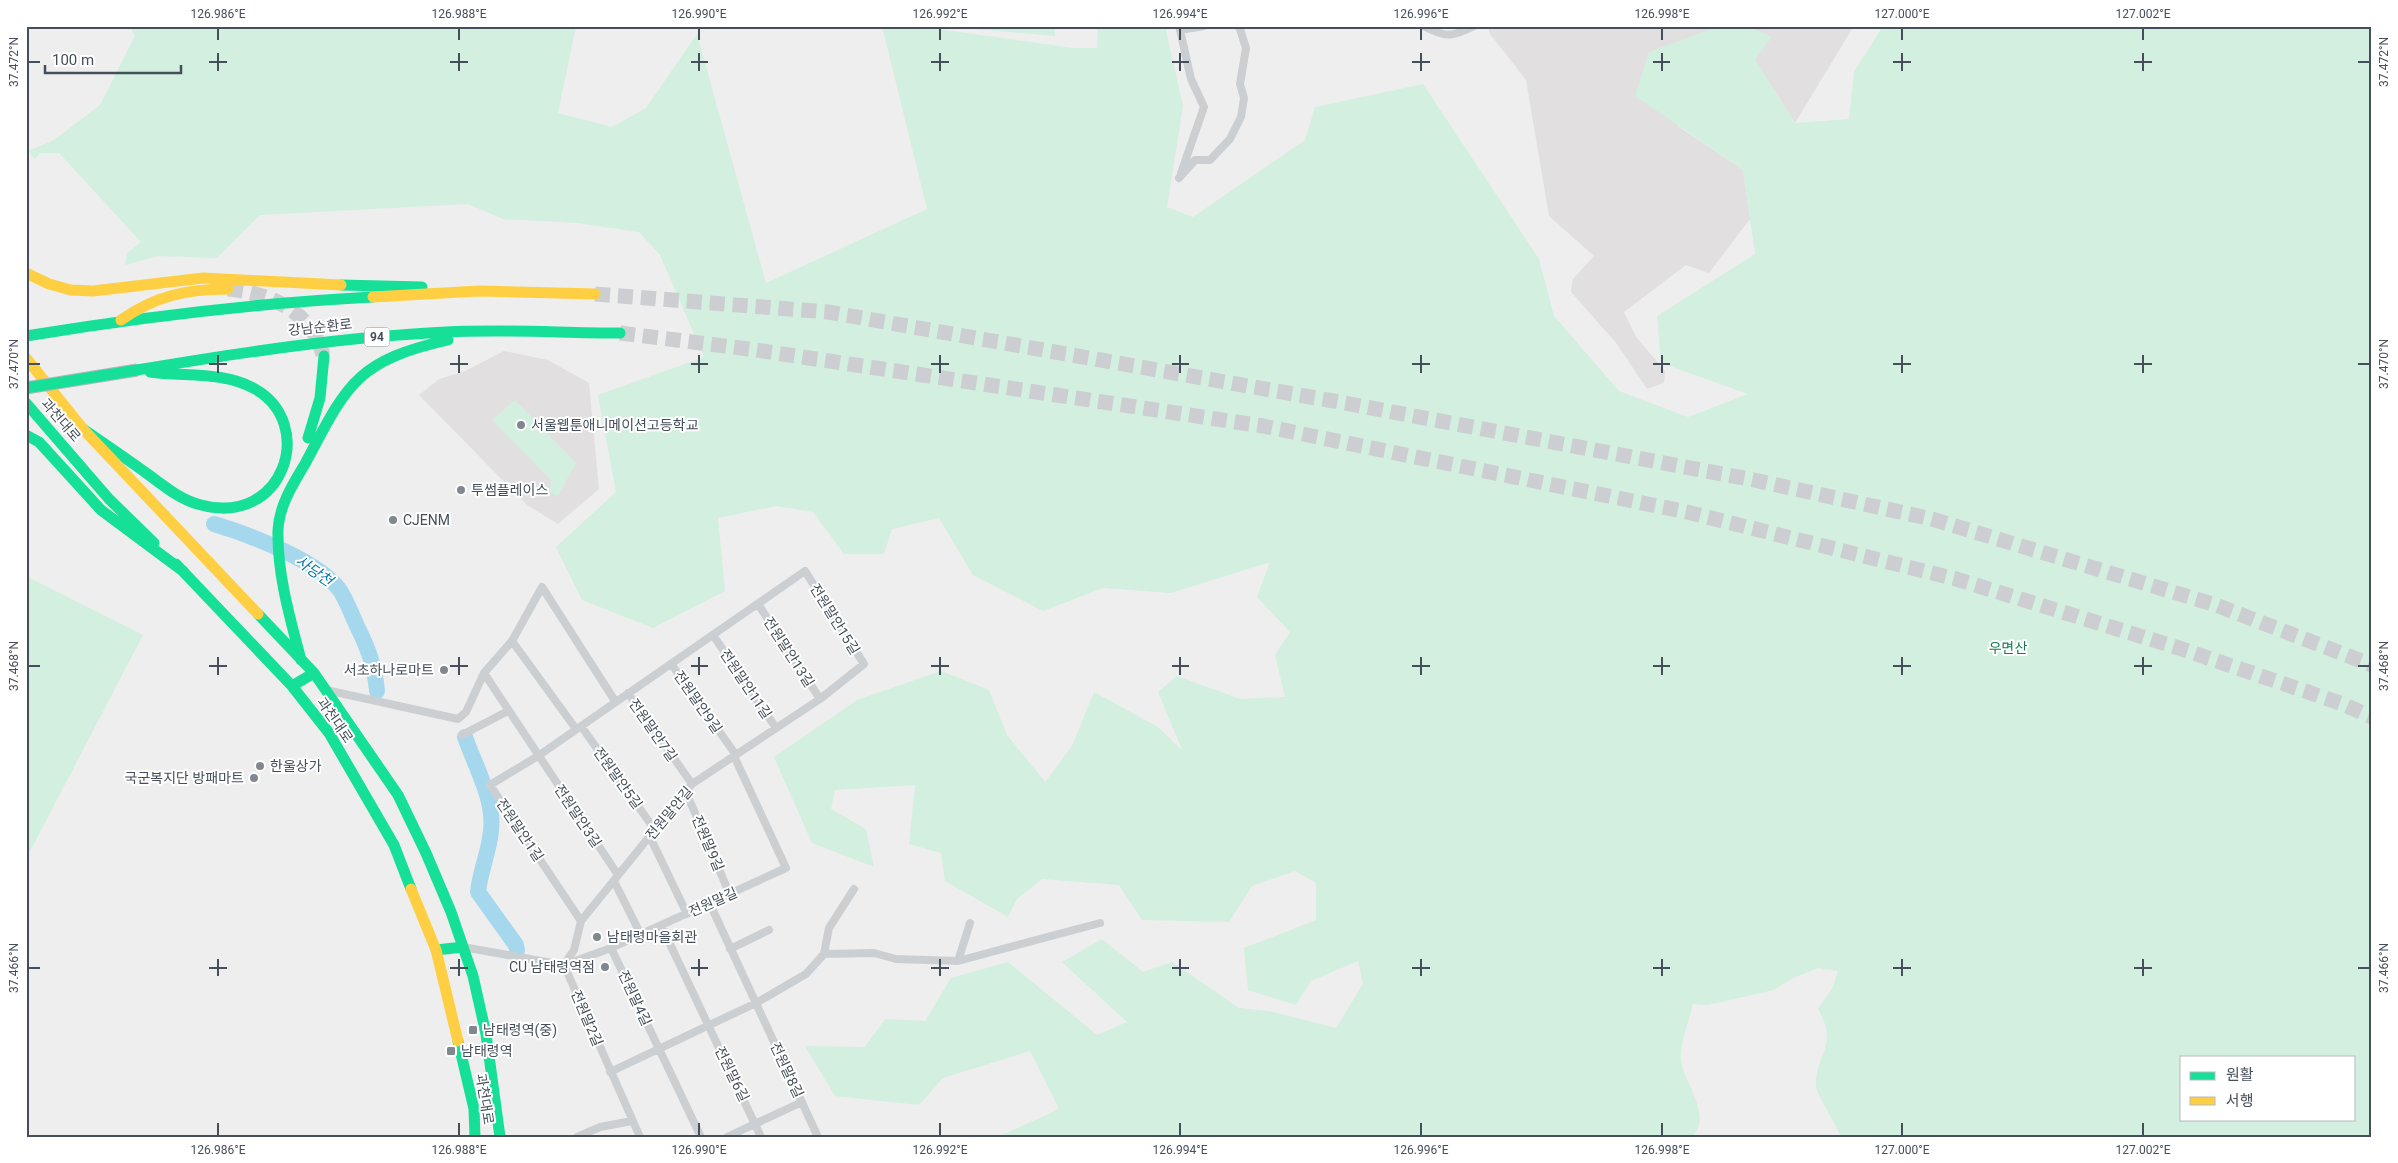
<svg xmlns="http://www.w3.org/2000/svg" width="2398" height="1163" font-family="Roboto,'Noto Sans KR',sans-serif">
<style>
.education{fill:#e1dfe0}
.green{fill:#d2efdf;fill-rule:evenodd}
.lines{fill:none;stroke-linecap:round;stroke-linejoin:round}
.river{stroke:#a6d8ed;stroke-width:16}
.highway-tunnel{stroke:#cdced1;stroke-width:15;stroke-dasharray:15 8;stroke-linecap:butt}
.street{stroke:#cccfd2;stroke-width:8}
.fast{stroke:#16e098;stroke-width:11}
.slow{stroke:#ffcf43;stroke-width:11}
.fast-bridge-casing{stroke:#b3b7be;stroke-width:13;stroke-linecap:butt}
.fast-bridge{stroke:#16e098;stroke-width:11}
.ticks{fill:none;stroke:#454f5b;stroke-width:2}
.poi-dot{fill:#80878e;stroke:#fff;stroke-width:2}
.labels{text-anchor:middle;dominant-baseline:central;stroke-width:4;stroke-linejoin:round;paint-order:stroke}
.shield{fill:#fff;stroke:#7d848c;stroke-width:1}
.shield-label{font-size:12px;font-weight:bold;fill:#454f5b}
.street-label{font-size:14px;fill:#454f5b;stroke:#fff}
.poi-label{font-size:14px;fill:#454f5b;stroke:#fff;text-anchor:start}
.park-label{font-size:14px;fill:#167c51;stroke:#fff}
.water-label{font-size:15px;font-style:italic;fill:#0b7ba8;stroke:#fff}
.neatline{fill:none;stroke:#454f5b;stroke-width:2}
.ticks-label{font-size:12px;text-anchor:middle;fill:#454f5b}
</style>
<rect width="100%" height="100%" fill="#efeeee"/>
<path class="education" d="M1488 26H1721L1650 52 1679 127 1743 170 1750 219 1709 273 1686 265 1624 312 1636 337 1665 371 1664 383 1647 389 1617 344 1571 292 1573 279 1594 256 1549 216 1526 80 1490 34Z
M1747 26H1877L1852 29 1795 123 1755 60Z
M504 351 548 360 589 383 599 489 558 524 527 505 419 395 439 379 465 371Z"/>
<path class="green" d="M130 26H576L558 113 612 127 646 108 697 34 766 283 927 209 882 26H917L1073 48H1097L1098 26H1165L1183 106 1167 207 1193 217 1305 140 1315 107 1423 84 1539 259 1554 316 1619 391 1688 417 1748 394 1661 363 1657 316 1755 254 1743 170 1635 96 1649 52 1721 26H1747L1772 37 1755 60 1795 123 1849 119 1854 72 1883 26H2372V1137H1841C1837 1127 1817 1093 1816 1088 1814 1055 1840 1046 1818 1009L1833 987 1838 971 1818 968 1791 979 1774 990 1707 1005 1693 1004C1689 1019 1679 1047 1681 1061 1685 1085 1713 1115 1692 1137H998L1059 1109 1030 1051 943 1078 919 1105 835 1096 805 1046 865 1047 885 1019 925 1021 951 978 1008 962 1097 1035 1127 1022 1062 962 1102 939 1143 972 1172 962 1239 1008 1269 1011 1336 1028 1363 984 1358 961 1311 981 1296 1005 1248 990 1244 948 1316 920V883L1295 871 1252 886 1229 922 1142 920 1119 885 1042 879 1017 899 1008 917 945 881 941 853 909 844 915 785 835 790 831 809 866 829 874 867 812 843 774 757 857 700 941 671 989 690 1007 735 1045 782 1072 746 1094 692 1158 727 1182 750 1158 692 1177 676 1240 699 1285 697 1275 655 1290 632 1257 597 1270 562 1171 593 1103 588 1043 611 973 575 939 518 892 529 884 554H844L813 512 776 506 718 518 725 591 653 628 582 600 556 547 616 492 598 395 704 357 660 255 639 232 578 223 503 219 468 204 260 215 217 258 158 256 125 265 127 253 141 242 59 153H40L35 159 28 151 54 140 100 105 135 36ZM2182 1057H2354V1119H2182Z
M940 26H1054L1055 36Z
M515 400 576 463 558 496 550 492 551 480 492 420Z
M26 576 143 635 26 859Z"/>
<g class="lines">
<path class="river" d="M214 524C248 534 322 562 341 592 347 602 352 615 357 626 368 648 375 667 377 691
M465 737C475 766 495 800 491 831 489 852 480 872 478 892L516 945 517 950"/>
<path class="highway-tunnel" d="M228 289C269 293 312 311 323 355
M595 294 828 312 1339 402 1754 480 1932 519 2216 605 2372 665
M620 333 749 349 1263 426 1687 512 1956 579 2179 648 2340 703 2372 717"/>
<path class="street" d="M1179 26 1180 30 1204 26
M1423 26C1445 37 1451 38 1474 26
M1180 30 1191 79 1204 107 1181 173
M1179 178 1195 160H1210L1230 139 1241 117 1244 98 1240 84 1246 48 1239 26
M758 604 820 699
M713 635 776 728
M512 641 576 729
M672 665 736 755
M484 673 618 875
M326 690 458 719 466 712 484 673 512 641 542 587 615 701
M628 693 692 784
M581 726 655 830
M462 735 508 711
M686 792 730 895
M650 837 687 914
M614 881 641 935
M710 904 818 1137
M661 925 761 1137
M463 947 564 965 611 948 786 868 734 756
M611 948 701 1137
M730 949 769 930
M824 954 829 928 854 889
M958 961 970 923
M564 965 574 950 581 921 692 784 820 699 864 664 805 571 538 756 490 785 581 921
M564 965 640 1137
M610 1072 756 1003 806 974 824 954 874 953 896 959 958 961 1100 923
M577 1137 600 1127 632 1121
M727 1137 802 1102"/>
<path class="fast" d="M341 285 422 287
M26 336C141 317 257 303 373 297
M137 370C239 353 342 337 446 332 504 329 562 333 620 333
M26 403 109 499 154 543
M83 429C105 444 127 459 149 475 165 487 181 500 201 505 284 527 317 424 255 389 224 371 184 377 150 372
M26 435 39 442 101 510 183 571
M308 438 320 398 324 356
M176 564 292 686 329 733 394 845 411 889
M258 614 314 673 398 795 426 853 451 912 473 976 486 1034 500 1137
M301 660C290 618 277 574 278 530 279 506 293 484 305 464 347 385 355 361 448 340
M292 686 314 673
M436 950 463 947
M458 1041 474 1109 475 1137"/>
<path class="slow" d="M26 273 49 284 71 290 93 291 203 278 341 285
M373 297 479 291 595 294
M121 320C155 296 187 289 228 289
M26 358 83 429 258 614
M411 889 436 950 458 1041"/>
<defs>
<path id="fast-bridge" d="M26 388 137 370"/>
</defs>
<use href="#fast-bridge" class="fast-bridge-casing"/>
<use href="#fast-bridge" class="fast-bridge"/>
</g>
<path class="ticks" d="M218 28V40M459 28V40M699 28V40M940 28V40M1180 28V40M1421 28V40M1662 28V40M1902 28V40M2143 28V40M218 53V71M459 53V71M699 53V71M940 53V71M1180 53V71M1421 53V71M1662 53V71M1902 53V71M2143 53V71M28 62H40M209 62H227M450 62H468M691 62H708M931 62H949M1172 62H1189M1412 62H1430M1653 62H1670M1893 62H1911M2134 62H2152M2358 62H2370M218 355V373M459 355V373M699 355V373M940 355V373M1180 355V373M1421 355V373M1662 355V373M1902 355V373M2143 355V373M28 364H40M209 364H227M450 364H468M691 364H708M931 364H949M1172 364H1189M1412 364H1430M1653 364H1670M1893 364H1911M2134 364H2152M2358 364H2370M218 657V675M459 657V675M699 657V675M940 657V675M1180 657V675M1421 657V675M1662 657V675M1902 657V675M2143 657V675M28 666H40M209 666H227M450 666H468M691 666H708M931 666H949M1172 666H1189M1412 666H1430M1653 666H1670M1893 666H1911M2134 666H2152M2358 666H2370M218 959V976M459 959V976M699 959V976M940 959V976M1180 959V976M1421 959V976M1662 959V976M1902 959V976M2143 959V976M28 968H40M209 968H227M450 968H468M691 968H708M931 968H949M1172 968H1189M1412 968H1430M1653 968H1670M1893 968H1911M2134 968H2152M2358 968H2370M218 1123V1136M459 1123V1136M699 1123V1136M940 1123V1136M1180 1123V1136M1421 1123V1136M1662 1123V1136M1902 1123V1136M2143 1123V1136"/>
<g class="poi-dot">
<circle cx="521" cy="425" r="5"/>
<circle cx="461" cy="490" r="5"/>
<circle cx="393" cy="520" r="5"/>
<circle cx="444" cy="670" r="5"/>
<circle cx="260" cy="766" r="5"/>
<circle cx="254" cy="778" r="5"/>
<circle cx="597" cy="937" r="5"/>
<circle cx="605" cy="967" r="5"/>
<rect x="468" y="1025" width="10" height="10" rx="2.5"/>
<rect x="446" y="1046" width="10" height="10" rx="2.5"/>
</g>
<g class="labels">
<rect class="shield" x="364.5" y="327.5" width="25" height="19" rx="4"/>
<g class="shield-label">
<text x="377" y="337">94</text>
</g>
<g class="street-label">
<text transform="translate(320 327) rotate(-6)">강남순환로</text>
<text transform="translate(61 420) rotate(49)">과천대로</text>
<text transform="translate(835 619) rotate(58)">전원말안15길</text>
<text transform="translate(789 652) rotate(57)">전원말안13길</text>
<text transform="translate(746 684) rotate(56)">전원말안11길</text>
<text transform="translate(698 702) rotate(55)">전원말안9길</text>
<text transform="translate(335 720) rotate(55)">과천대로</text>
<text transform="translate(653 730) rotate(55)">전원말안7길</text>
<text transform="translate(618 778) rotate(54)">전원말안5길</text>
<text transform="translate(669 813) rotate(-50)">전원말안길</text>
<text transform="translate(578 816) rotate(56)">전원말안3길</text>
<text transform="translate(520 830) rotate(56)">전원말안1길</text>
<text transform="translate(708 843) rotate(67)">전원말9길</text>
<text transform="translate(713 902) rotate(-24)">전원말길</text>
<text transform="translate(635 998) rotate(65)">전원말4길</text>
<text transform="translate(587 1018) rotate(67)">전원말2길</text>
<text transform="translate(787 1070) rotate(65)">전원말8길</text>
<text transform="translate(732 1074) rotate(64)">전원말6길</text>
<text transform="translate(485 1099) rotate(81)">과천대로</text>
</g>
<g class="poi-label">
<text x="531" y="425">서울웹툰애니메이션고등학교</text>
<text x="471" y="490">투썸플레이스</text>
<text x="403" y="520">CJENM</text>
<text x="434" y="670" text-anchor="end">서초하나로마트</text>
<text x="270" y="766">한울상가</text>
<text x="244" y="778" text-anchor="end">국군복지단 방패마트</text>
<text x="607" y="937">남태령마을회관</text>
<text x="595" y="967" text-anchor="end">CU 남태령역점</text>
<text x="483" y="1030">남태령역(중)</text>
<text x="461" y="1051">남태령역</text>
</g>
<g class="park-label">
<text x="2008" y="648">우면산</text>
</g>
<g class="water-label">
<text transform="translate(314 571) rotate(35)">사당천</text>
</g>
</g>
<rect width="2398" height="1163" fill="none" stroke="#ffffff" stroke-width="55"/>
<rect x="2180" y="1056" width="175" height="65" fill="#ffffff" stroke="#b5b9bd"/>
<rect x="2190" y="1072" width="25" height="8" fill="#16e098" stroke="#b5b9bd"/>
<text x="2226" y="1080" font-size="15" fill="#454f5b">원활</text>
<rect x="2190" y="1097" width="25" height="8" fill="#ffcf43" stroke="#b5b9bd"/>
<text x="2226" y="1106" font-size="15" fill="#454f5b">서행</text>
<path d="M45 65v8h136v-8" fill="none" stroke="#454f5b" stroke-width="2.5"/>
<text x="52" y="65" font-size="15" fill="#454f5b" stroke="#ffffff" stroke-width="4" paint-order="stroke">100 m</text>
<rect x="28" y="28" width="2342" height="1108" class="neatline"/>
<g class="ticks-label">
<text x="218" y="18">126.986°E</text>
<text x="459" y="18">126.988°E</text>
<text x="699" y="18">126.990°E</text>
<text x="940" y="18">126.992°E</text>
<text x="1180" y="18">126.994°E</text>
<text x="1421" y="18">126.996°E</text>
<text x="1662" y="18">126.998°E</text>
<text x="1902" y="18">127.000°E</text>
<text x="2143" y="18">127.002°E</text>
<text transform="translate(14 62) rotate(-90)" y="4">37.472°N</text>
<text transform="translate(2384 62) rotate(-90)" y="4">37.472°N</text>
<text transform="translate(14 364) rotate(-90)" y="4">37.470°N</text>
<text transform="translate(2384 364) rotate(-90)" y="4">37.470°N</text>
<text transform="translate(14 666) rotate(-90)" y="4">37.468°N</text>
<text transform="translate(2384 666) rotate(-90)" y="4">37.468°N</text>
<text transform="translate(14 968) rotate(-90)" y="4">37.466°N</text>
<text transform="translate(2384 968) rotate(-90)" y="4">37.466°N</text>
<text x="218" y="1154">126.986°E</text>
<text x="459" y="1154">126.988°E</text>
<text x="699" y="1154">126.990°E</text>
<text x="940" y="1154">126.992°E</text>
<text x="1180" y="1154">126.994°E</text>
<text x="1421" y="1154">126.996°E</text>
<text x="1662" y="1154">126.998°E</text>
<text x="1902" y="1154">127.000°E</text>
<text x="2143" y="1154">127.002°E</text>
</g>
</svg>
